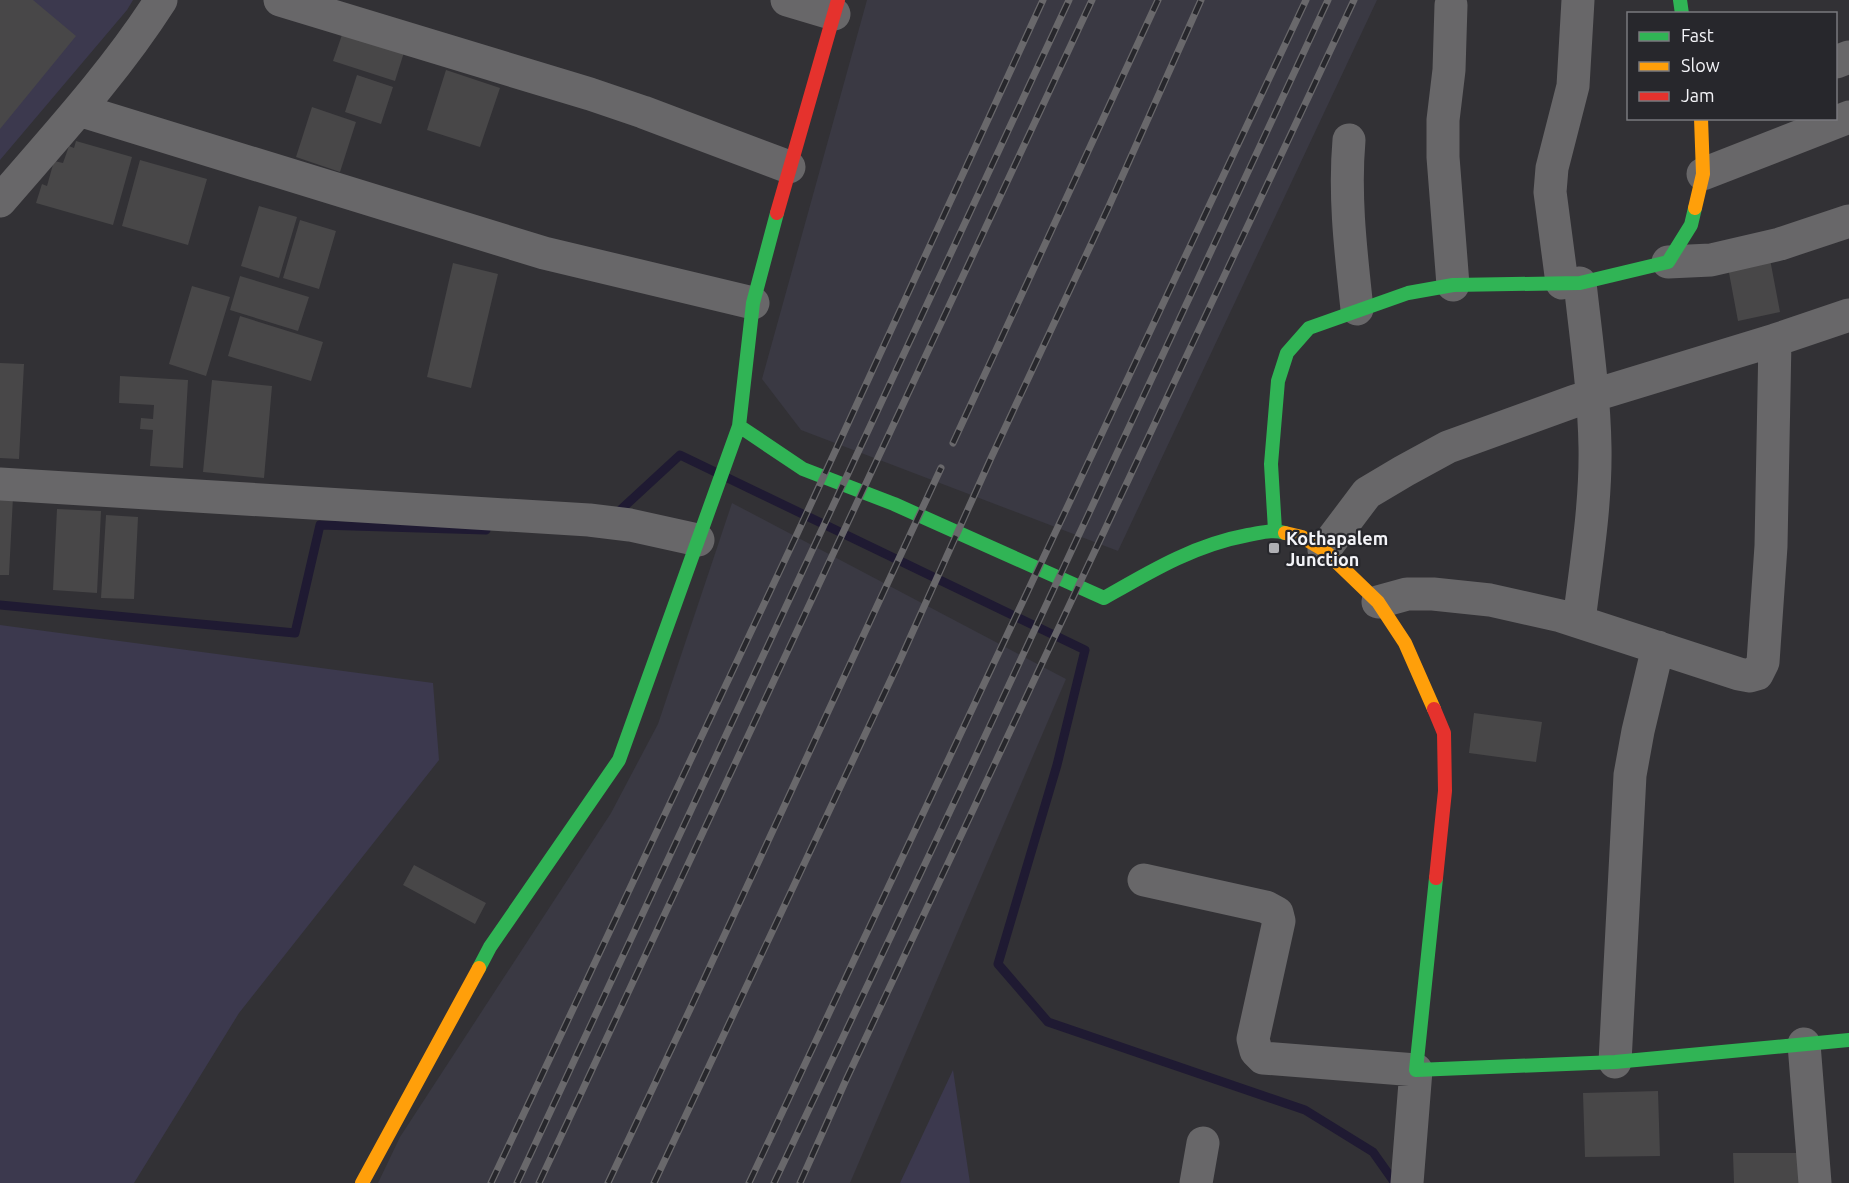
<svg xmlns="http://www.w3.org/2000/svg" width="1849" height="1183" font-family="Ubuntu,sans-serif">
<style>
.built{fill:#3a3943}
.green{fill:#3c394e}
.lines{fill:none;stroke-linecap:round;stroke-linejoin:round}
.stream{stroke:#1f1a32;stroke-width:9}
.building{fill:#484748}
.street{stroke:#686769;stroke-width:33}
.fast{stroke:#30b455;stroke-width:14}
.slow{stroke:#ff9f0a;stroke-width:14}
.jam{stroke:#e5322d;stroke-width:14}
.rail-casing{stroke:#69686b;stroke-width:7}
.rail{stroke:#27272c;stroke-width:4.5;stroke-dasharray:14;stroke-linecap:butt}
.poi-dot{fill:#b0b0b4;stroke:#27272c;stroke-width:2}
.labels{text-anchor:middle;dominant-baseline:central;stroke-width:4.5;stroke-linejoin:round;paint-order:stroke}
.poi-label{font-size:18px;font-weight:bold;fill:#f4f4f8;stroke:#27272c;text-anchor:start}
</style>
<rect width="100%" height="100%" fill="#323135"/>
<path class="built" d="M867 0H1377L1118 551 801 430 762 379Z
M732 503 1066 679 850 1183H378L400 1137 611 813 658 724Z"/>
<path class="green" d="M0 0H133L127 10 0 160Z
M0 625 433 683 439 760 239 1013 134 1183H0Z
M953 1070 970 1183H900Z"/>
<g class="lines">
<path class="stream" d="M615 515 680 455 1085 650 1057 765 998 964 1048 1022 1305 1110 1373 1152 1395 1183
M0 605 295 633 320 525 486 530"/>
</g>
<path class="building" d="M0 0H33L76 36 0 129Z
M345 26 406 46 395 81 333 61Z
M446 70 500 88 480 147 427 130Z
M357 75 393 87 381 124 345 112Z
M312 107 356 122 340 172 296 157Z
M76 141 132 157 113 225 36 203 42 184 47 186 54 161 63 163 69 146 74 148Z
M140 160 207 179 188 245 122 226Z
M259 206 297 217 279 278 241 266Z
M300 220 336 231 319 289 283 278Z
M1769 254 1780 312 1738 321 1727 262Z
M453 263 498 274 471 388 427 377Z
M240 276 309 297 298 331 230 310Z
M192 286 230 297 206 376 169 364Z
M240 316 323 342 311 381 228 356Z
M0 363 24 364 19 459 0 458Z
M120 376 188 380 183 468 150 466 153 430 140 429 141 418 153 419 154 405 119 403Z
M212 380 272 386 264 478 203 472Z
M0 496 13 497 9 575H0Z
M57 509 101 511 97 593 53 590Z
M106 515 138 517 134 599 101 598Z
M1474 713 1542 722 1536 762 1469 753Z
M414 865 486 903 475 924 403 885Z
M1658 1091 1660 1156 1585 1157 1583 1093Z
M1733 1153H1799V1183H1734Z"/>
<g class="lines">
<path class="street" d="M280 0 590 94 643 112 789 167
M787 0 834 14
M1451 5 1449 70 1443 120V157L1453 285
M1836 62 1849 57
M79 110 544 253 753 303
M1349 140C1344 197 1351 253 1357 309
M1703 174 1849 117
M0 201C56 136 115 72 161 0
M1668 262 1711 260 1780 244 1849 221
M1562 283 1550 192 1552 168 1573 86 1578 0
M0 484 589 520 630 525 698 540
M1324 550 1367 493 1404 471 1448 447 1575 401 1775 340 1849 315
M1378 602 1407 594H1433L1490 600 1561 616 1739 674 1750 676 1757 674 1763 662 1771 546 1775 340
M1579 621C1586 564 1596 505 1595 447 1594 392 1586 337 1580 283
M1144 880 1266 907 1277 913 1279 921 1253 1039 1256 1051 1263 1058 1416 1070 1407 1183
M1804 1044 1815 1183
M1615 1062 1630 775 1638 731 1658 647
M1196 1183 1203 1143"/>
<path class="fast" d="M1680 0 1682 14
M777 213 753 303 739 426 803 469 894 504 1104 598C1151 571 1194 545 1248 535 1261 533 1272 529 1285 533
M1275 530 1271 464 1278 381 1287 353 1309 328 1408 293 1453 285 1580 283 1668 262 1691 225 1695 208
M1436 878 1416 1070 1615 1062 1849 1040
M479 968 490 947 619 760 739 426"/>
<path class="slow" d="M1695 208 1703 174 1701 118
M1285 533 1302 537 1324 550 1378 602 1405 643 1434 709
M362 1183 479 968"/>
<path class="jam" d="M777 213 838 0
M1434 709 1444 733 1445 791 1436 878"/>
<defs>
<path id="rail" d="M953 443 1158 0
M491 1183 798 532 1043 0
M517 1183 1069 0
M539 1183 1092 0
M608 1183 692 1005 941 468
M654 1183 900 660 991 458 1109 206 1201 0
M749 1183 1306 0
M774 1183 960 790 1328 0
M800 1183 846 1080 1354 0"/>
</defs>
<use href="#rail" class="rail-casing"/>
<use href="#rail" class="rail"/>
</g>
<rect class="poi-dot" x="1268" y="542" width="12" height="12" rx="3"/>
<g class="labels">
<g class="poi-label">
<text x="1286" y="538">Kothapalem<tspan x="1286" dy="21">Junction</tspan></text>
</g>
</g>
<rect x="1627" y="12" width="210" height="108" fill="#27272c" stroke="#79797e" stroke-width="1.5"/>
<rect x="1639" y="32" width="30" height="9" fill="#30b455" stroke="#79797e" stroke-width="1.5"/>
<text x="1681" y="42" font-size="18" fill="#f4f4f8">Fast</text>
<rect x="1639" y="62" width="30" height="9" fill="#ff9f0a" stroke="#79797e" stroke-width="1.5"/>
<text x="1681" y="72" font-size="18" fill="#f4f4f8">Slow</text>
<rect x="1639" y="92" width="30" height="9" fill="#e5322d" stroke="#79797e" stroke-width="1.5"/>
<text x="1681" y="102" font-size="18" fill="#f4f4f8">Jam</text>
</svg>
